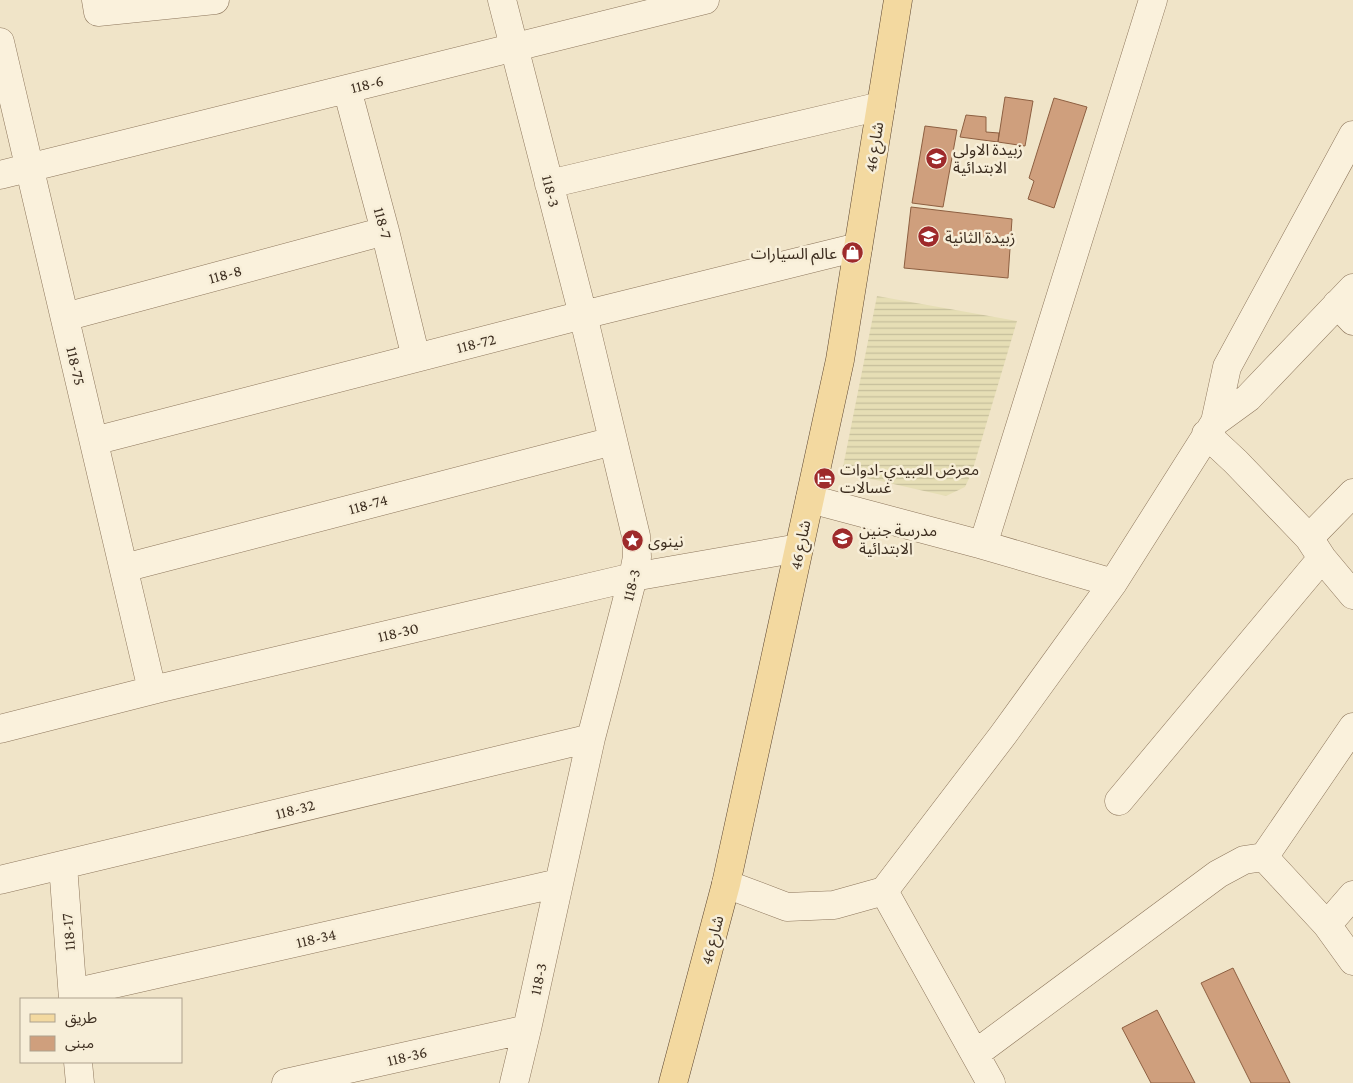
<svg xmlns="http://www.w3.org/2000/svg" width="1353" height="1083" font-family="'Crimson Pro','Noto Sans Arabic',serif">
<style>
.farmland{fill:url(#farmland-rules)}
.building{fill:#cf9f7d;stroke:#8d5f41}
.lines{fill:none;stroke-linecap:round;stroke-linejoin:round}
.minor-casing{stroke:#8d765c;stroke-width:29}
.major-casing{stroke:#5b4430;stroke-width:29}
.minor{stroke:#faf1dc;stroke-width:28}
.major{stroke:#f3d9a0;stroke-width:28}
.labels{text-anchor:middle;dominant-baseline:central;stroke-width:5;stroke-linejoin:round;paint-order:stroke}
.street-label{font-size:16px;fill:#3d2e20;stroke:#f7eed8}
.poi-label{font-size:16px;fill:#3d2e20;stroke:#f7eed8;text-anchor:start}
</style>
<defs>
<pattern id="farmland-rules" width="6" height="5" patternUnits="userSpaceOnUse" patternTransform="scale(1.25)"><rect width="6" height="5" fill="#e6deb5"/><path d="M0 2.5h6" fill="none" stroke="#c6bf9b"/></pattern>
</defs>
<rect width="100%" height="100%" fill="#f0e4c8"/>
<path class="farmland" d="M877 296 1017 321 972 472 965 487 946 496 854 475 843 467Z"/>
<path class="building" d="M1005 97 1033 101 1025 146 998 142Z
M1054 98 1087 107 1054 208 1028 199 1034 181 1029 178Z
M966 115 986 117V132L999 133 998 142 960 137Z
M925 126 957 130 943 207 912 203Z
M911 207 1012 219 1008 278 904 268Z
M1233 968 1290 1083H1251L1201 983Z
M1157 1010 1195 1083H1151L1122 1028Z"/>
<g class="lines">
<defs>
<path id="minor" d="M96 0 98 12 215 0
M502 0 583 315 636 536 637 557 633 577 591 738 527 1029 514 1083
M0 42 152 690
M347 89 385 231 416 358
M0 175 705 0
M549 184 881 106
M1337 304 1353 321
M65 317 385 231
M1215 422 1248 398 1353 288
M1206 434 1236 462 1309 538 1322 558 1353 595
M94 441 583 315 858 247
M810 499 983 545 1113 583
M1309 538 1353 493
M983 545 1153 0
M124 568 613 441
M0 729 161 688 633 577 799 548
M1119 801 1322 558
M1264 857 1327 925 1353 961
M63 865 73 999
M0 880 591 738
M726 884 787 907 834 905 884 891 1003 735 1113 583 1215 422 1227 367 1353 135
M884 891 991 1083
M1327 925 1353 895
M73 993 559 883
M975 1054 1218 874 1244 860 1264 857 1353 727
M78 1062 80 1083
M286 1083 527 1029"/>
<path id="major" d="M673 1083 726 884 840 360 898 0"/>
</defs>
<use href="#minor" class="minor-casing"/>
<use href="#major" class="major-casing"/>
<use href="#minor" class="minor"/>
<use href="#major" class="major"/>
</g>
<defs>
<symbol id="school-disc" viewBox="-11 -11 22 22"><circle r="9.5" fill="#9e2a2b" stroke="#f7eed8"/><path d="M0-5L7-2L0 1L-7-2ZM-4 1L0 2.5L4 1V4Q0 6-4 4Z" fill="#fff"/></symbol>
<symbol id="shop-disc" viewBox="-11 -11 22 22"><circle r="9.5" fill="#9e2a2b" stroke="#f7eed8"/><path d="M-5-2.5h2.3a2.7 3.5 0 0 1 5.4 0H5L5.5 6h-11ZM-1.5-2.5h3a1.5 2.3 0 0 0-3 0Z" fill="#fff"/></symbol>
<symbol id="hotel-disc" viewBox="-11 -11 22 22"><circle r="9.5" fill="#9e2a2b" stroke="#f7eed8"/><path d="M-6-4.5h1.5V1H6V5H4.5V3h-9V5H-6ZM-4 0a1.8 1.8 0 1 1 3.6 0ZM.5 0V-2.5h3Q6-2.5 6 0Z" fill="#fff"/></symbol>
<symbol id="sight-disc" viewBox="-11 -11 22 22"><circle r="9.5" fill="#9e2a2b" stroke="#f7eed8"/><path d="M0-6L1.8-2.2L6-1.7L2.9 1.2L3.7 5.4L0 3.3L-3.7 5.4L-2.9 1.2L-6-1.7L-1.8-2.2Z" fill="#fff"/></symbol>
</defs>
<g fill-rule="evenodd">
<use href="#school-disc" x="924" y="146" width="25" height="25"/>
<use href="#school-disc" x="916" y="224" width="25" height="25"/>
<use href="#shop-disc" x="840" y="240" width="25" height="25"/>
<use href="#hotel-disc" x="812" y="466" width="25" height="25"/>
<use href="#school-disc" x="830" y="526" width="25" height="25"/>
<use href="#sight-disc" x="620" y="528" width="25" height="25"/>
</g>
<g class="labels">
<g class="street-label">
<text transform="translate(367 84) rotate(-14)">118-6</text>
<text transform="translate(874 147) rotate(-81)">شارع 46</text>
<text transform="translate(551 191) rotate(76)">118-3</text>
<text transform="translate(383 223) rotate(75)">118-7</text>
<text transform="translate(225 274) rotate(-15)">118-8</text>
<text transform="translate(476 343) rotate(-14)">118-72</text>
<text transform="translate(76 366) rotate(77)">118-75</text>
<text transform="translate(368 504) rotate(-15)">118-74</text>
<text transform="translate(800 545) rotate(-78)">شارع 46</text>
<text transform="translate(631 585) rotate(-76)">118-3</text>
<text transform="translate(398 632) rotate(-13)">118-30</text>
<text transform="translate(295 809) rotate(-14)">118-32</text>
<text transform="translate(68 932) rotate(-95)">118-17</text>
<text transform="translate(316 938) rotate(-13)">118-34</text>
<text transform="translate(712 940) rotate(-75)">شارع 46</text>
<text transform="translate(538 979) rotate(-78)">118-3</text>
<text transform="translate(407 1056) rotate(-13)">118-36</text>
</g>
<g class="poi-label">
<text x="953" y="149">زبيدة الاولى<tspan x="953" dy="18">الابتدائية</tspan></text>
<text x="945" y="237">زبيدة الثانية</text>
<text x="837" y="253" text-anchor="end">عالم السيارات</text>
<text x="840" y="469">معرض العبيدي-ادوات<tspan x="840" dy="18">غسالات</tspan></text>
<text x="859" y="530">مدرسة جنين<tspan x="859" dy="18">الابتدائية</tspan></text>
<text x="648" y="541">نينوى</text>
</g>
</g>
<rect x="20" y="998" width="162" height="65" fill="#f7eed8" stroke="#ada18e"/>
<rect x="30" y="1014" width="25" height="8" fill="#f3d9a0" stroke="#ada18e"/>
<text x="65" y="1023" font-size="15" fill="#3d2e20">طريق</text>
<rect x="30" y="1036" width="25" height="15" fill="#cf9f7d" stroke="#ada18e"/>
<text x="65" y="1048" font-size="15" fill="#3d2e20">مبنى</text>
</svg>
